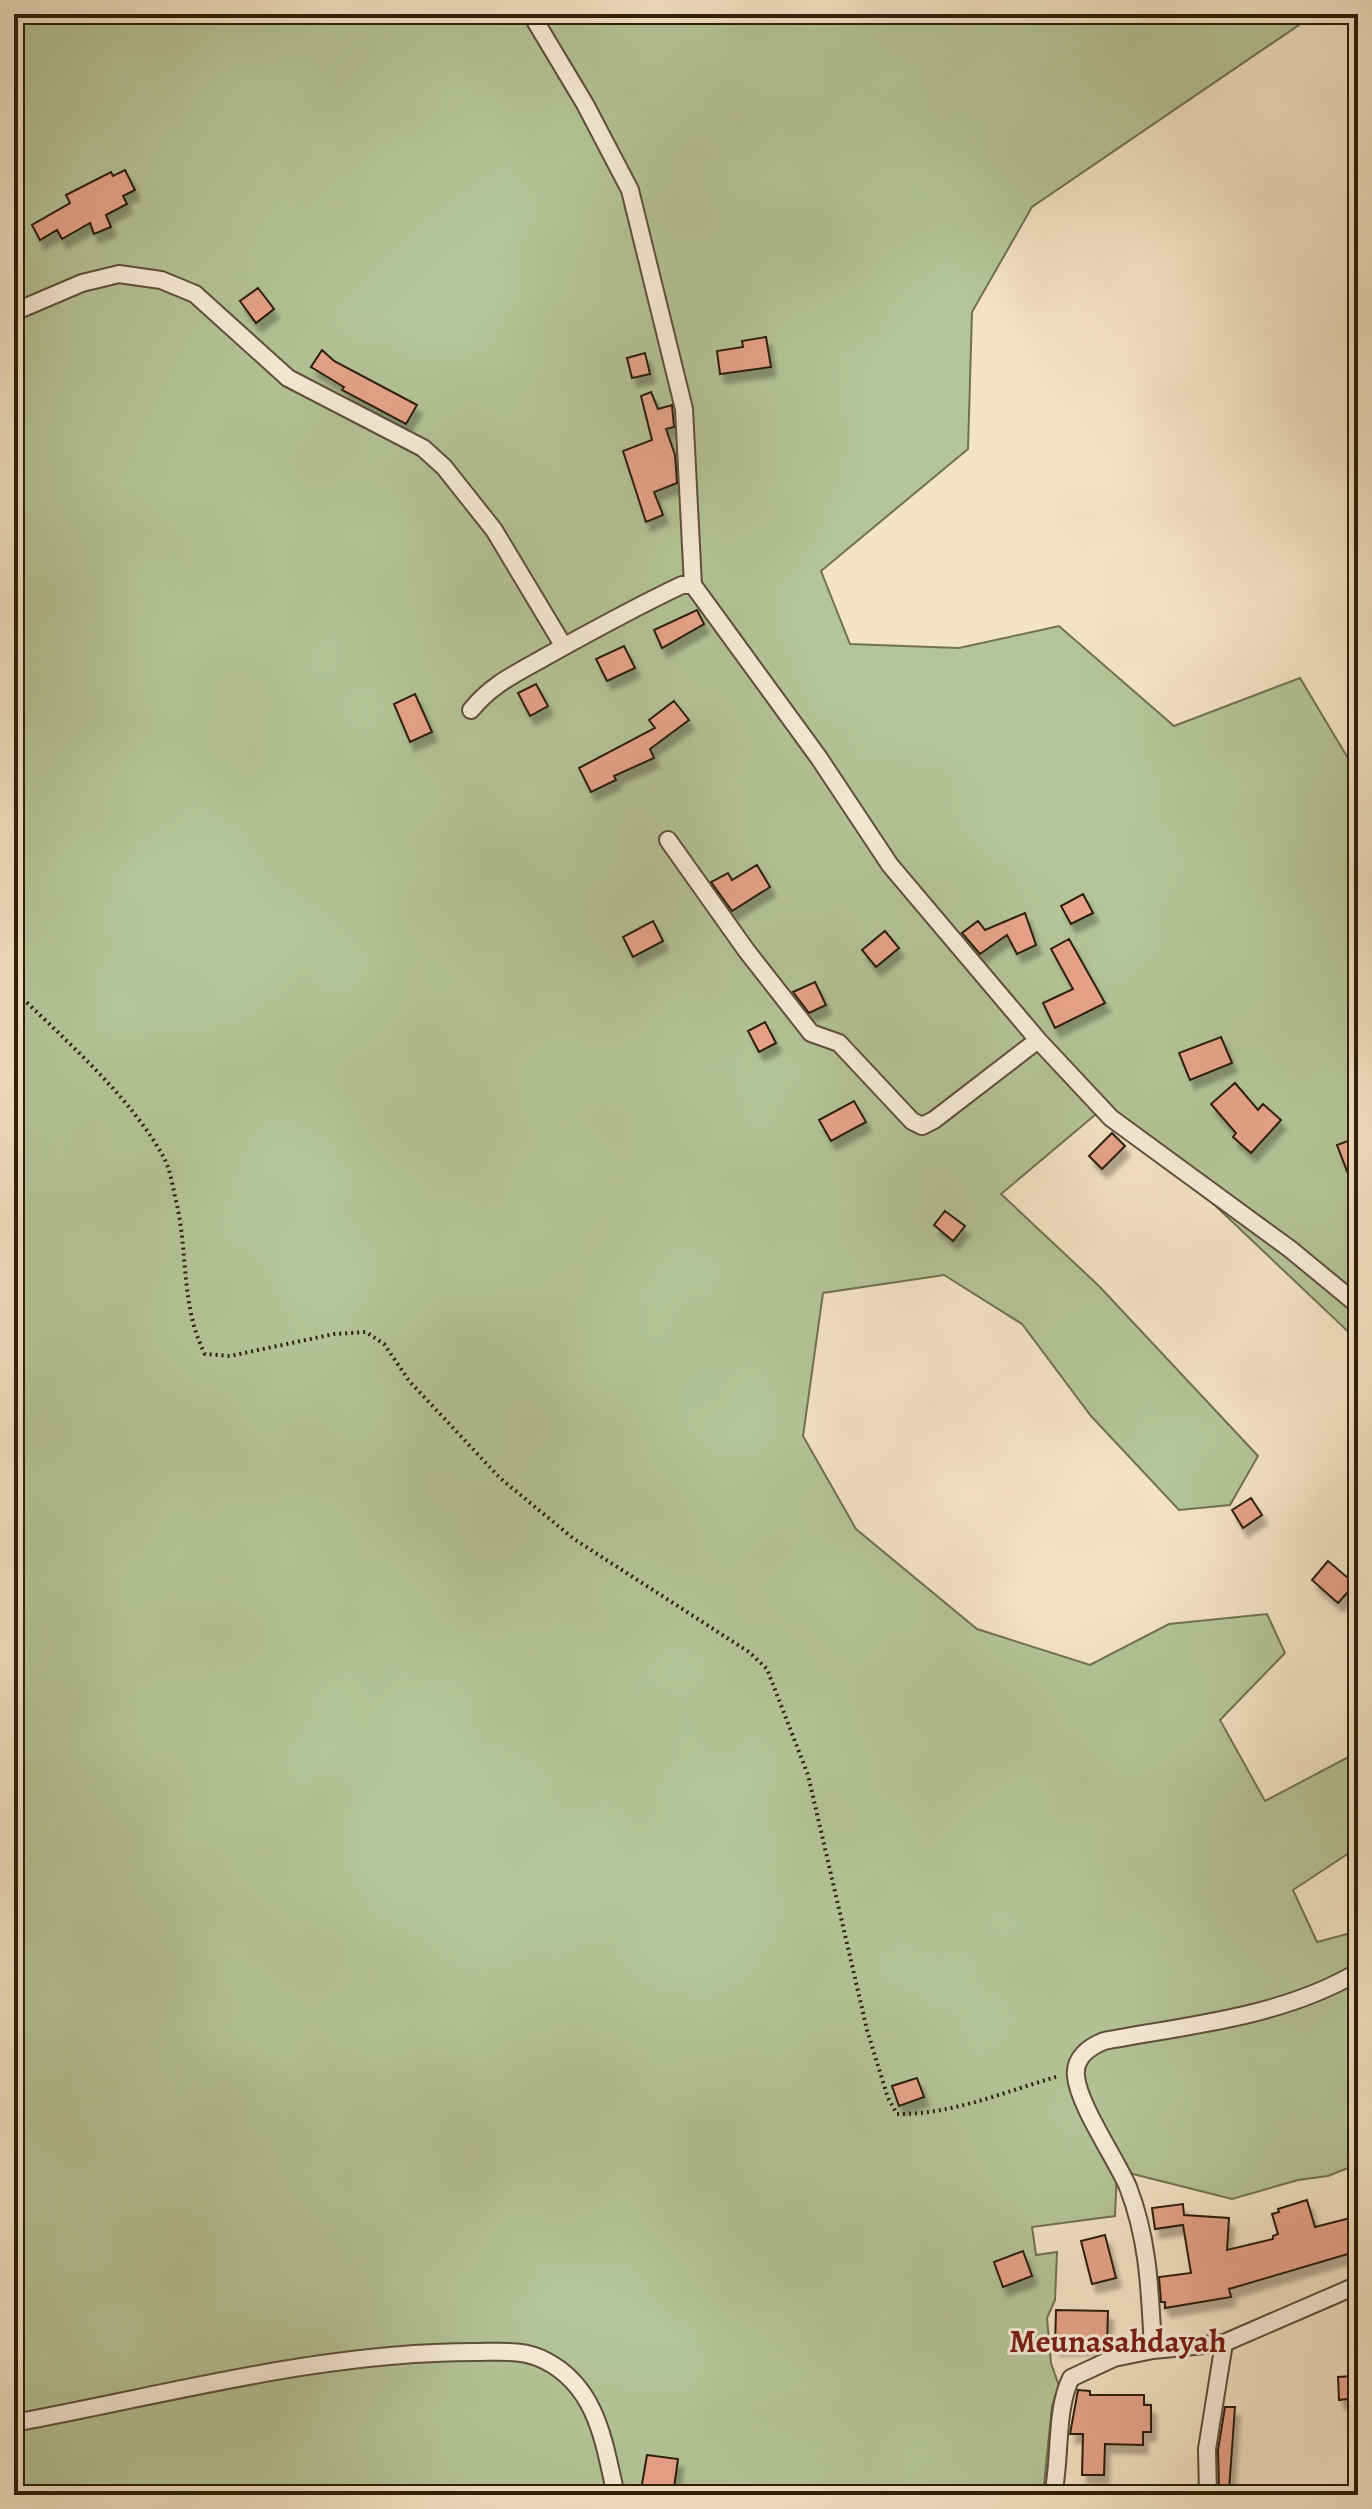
<svg xmlns="http://www.w3.org/2000/svg" width="1372" height="2509" font-family="Alegreya,serif">
<style>
.green{fill:#b5c599;stroke:#707252;stroke-width:2}
.building{fill:#e8a48a;stroke:#2c1f0b;stroke-width:2;filter:url(#shadow)}
.lines{fill:none;stroke-linecap:round;stroke-linejoin:round}
.minor-casing{stroke:#5e503a;stroke-width:20}
.path{stroke:#2c1f0b;stroke-width:4;stroke-dasharray:2 4;stroke-linecap:butt}
.minor{stroke:#f8edda;stroke-width:16}
.labels{text-anchor:middle;dominant-baseline:central;stroke-width:6;stroke-linejoin:round;paint-order:stroke}
.quarter-label{font-size:32px;font-weight:bold;fill:#7a1f14;stroke:#f8edda}
</style>
<defs>
<filter id="shadow"><feDropShadow dx="5" dy="9" stdDeviation="2" flood-color="#0004"/></filter>
</defs>
<rect width="100%" height="100%" fill="#f4e4c6"/>
<filter id="stains"><feTurbulence type="fractalNoise" baseFrequency=".0025" numOctaves="4"/><feColorMatrix values="0 0 0 0 .2 0 0 0 0 .09 0 0 0 0 .02 0 0 0 .5 -.17"/></filter>
<radialGradient id="worn" r=".72"><stop offset=".6" stop-color="#630" stop-opacity="0"/><stop offset="1" stop-color="#630" stop-opacity=".3"/></radialGradient>
<path class="green" d="M14 14H1315L1032 207 972 312 968 449 821 571 850 644 959 648 1059 626 1174 726 1300 678 1358 775V1341L1108 1104 1001 1194 1099 1286 1258 1456 1230 1505 1179 1510 1091 1416 1022 1324 944 1275 823 1293 803 1436 856 1529 977 1629 1090 1665 1169 1624 1267 1614 1285 1653 1220 1720 1265 1801 1358 1752V1847L1293 1890 1317 1942 1358 1931V2164L1328 2176 1298 2180 1232 2199 1117 2170 1115 2216 1032 2227 1036 2255 1057 2252 1055 2300 1047 2318 1051 2363 1059 2386 1052 2406 1043 2495H14Z"/>
<path class="building" d="M125 170 135 190 123 196 127 204 106 215 111 227 94 234 90 223 62 239 57 230 40 240 32 225 70 203 66 195 111 172 113 176Z
M258 288 274 309 256 323 240 301Z
M766 337 771 367 720 374 717 351 743 347 742 341Z
M322 350 334 361 417 405 406 424 342 390 344 387 311 367Z
M645 353 650 374 632 378 627 358Z
M651 392 658 409 672 405 674 427 666 429 675 455 677 483 654 492 663 515 646 522 623 451 652 440 641 396Z
M697 610 704 624 662 648 654 630Z
M624 646 635 668 607 681 596 659Z
M536 684 548 706 530 716 518 693Z
M415 694 432 732 410 742 394 704Z
M674 701 689 720 650 749 654 758 614 776 616 780 591 792 579 768 655 728 649 720Z
M757 865 770 887 732 911 711 882 728 873 732 880Z
M1083 894 1093 913 1071 924 1061 906Z
M1025 913 1036 945 1017 954 1007 935 980 954 962 933 978 921 985 930Z
M653 921 663 941 633 957 623 937Z
M885 931 899 948 876 967 862 950Z
M1069 939 1105 1003 1055 1028 1043 1003 1073 989 1051 949Z
M815 982 826 1005 809 1013 793 992Z
M765 1022 776 1043 759 1052 748 1031Z
M1221 1037 1232 1063 1190 1080 1179 1053Z
M1235 1083 1258 1110 1263 1104 1281 1120 1251 1153 1233 1137 1236 1133 1211 1104Z
M854 1101 866 1122 831 1141 819 1120Z
M1112 1133 1125 1146 1102 1169 1089 1156Z
M1353 1139 1358 1155 1357 1197 1337 1145Z
M945 1211 965 1226 953 1241 934 1225Z
M1251 1498 1262 1515 1243 1528 1232 1510Z
M1328 1561 1355 1584 1338 1603 1312 1580Z
M917 2078 924 2097 899 2106 892 2086Z
M1307 2200 1315 2227 1358 2216V2251L1229 2289 1231 2297 1165 2308V2302H1161L1159 2277 1191 2273 1183 2225 1155 2229 1152 2208 1183 2204 1184 2215 1229 2218 1227 2250 1273 2239V2236L1278 2234 1272 2214 1279 2212 1278 2209Z
M1105 2235 1116 2278 1092 2284 1081 2241Z
M1023 2251 1032 2276 1003 2287 994 2262Z
M1056 2310 1108 2311 1107 2345 1055 2347Z
M1354 2376 1355 2398 1339 2400 1338 2377Z
M1078 2390 1090 2391V2395H1144V2405H1151V2432H1143V2445L1105 2444 1104 2475H1082L1083 2434H1070Z
M1225 2407H1235L1229 2490 1219 2489 1218 2450Z
M647 2455 678 2459 673 2495 641 2490Z"/>
<g class="lines">
<defs>
<path id="minor" d="M531 14 585 104 630 190 684 409 693 585
M14 312 82 283 119 274 161 280 195 294 288 378 423 448 444 467 494 530 563 645
M471 710C492 684 517 673 545 657 590 632 635 607 682 585H693L819 758 890 865 1038 1040 1111 1118 1290 1249 1358 1305
M668 840 746 950 811 1033 839 1043 912 1121 922 1126 934 1120 1038 1040
M1153 2350C1150 2293 1149 2241 1128 2187 1116 2159 1078 2104 1076 2076 1074 2058 1089 2047 1104 2041 1189 2025 1282 2017 1358 1972
M14 2423C166 2395 319 2352 475 2352 499 2352 524 2349 546 2361 598 2388 604 2444 616 2495
M1053 2495C1061 2458 1055 2410 1071 2378L1114 2358 1153 2350 1224 2343 1358 2285
M1208 2495 1207 2449 1224 2343"/>
</defs>
<use href="#minor" class="minor-casing"/>
<path class="path" d="M14 990C64 1039 131 1097 164 1158 171 1171 173 1190 177 1205 188 1254 181 1308 205 1354L230 1356 334 1334 366 1332 384 1344 410 1382 500 1478 574 1539 749 1652 767 1669 808 1775 867 2030 888 2098 897 2114C951 2115 1007 2091 1059 2076"/>
<use href="#minor" class="minor"/>
</g>
<g class="labels">
<g class="quarter-label">
<text x="1118" y="2341">Meunasahdayah</text>
</g>
</g>
<rect width="1372" height="2509" fill="none" stroke="#f4e4c6" stroke-width="48"/>
<rect x="16" y="16" width="1340" height="2477" fill="none" stroke="#2c1f0b" stroke-width="4"/>
<rect x="24" y="24" width="1324" height="2461" fill="none" stroke="#2c1f0b" stroke-width="2"/>
<rect width="100%" height="100%" filter="url(#stains)"/>
<rect width="100%" height="100%" fill="url(#worn)"/>
</svg>
